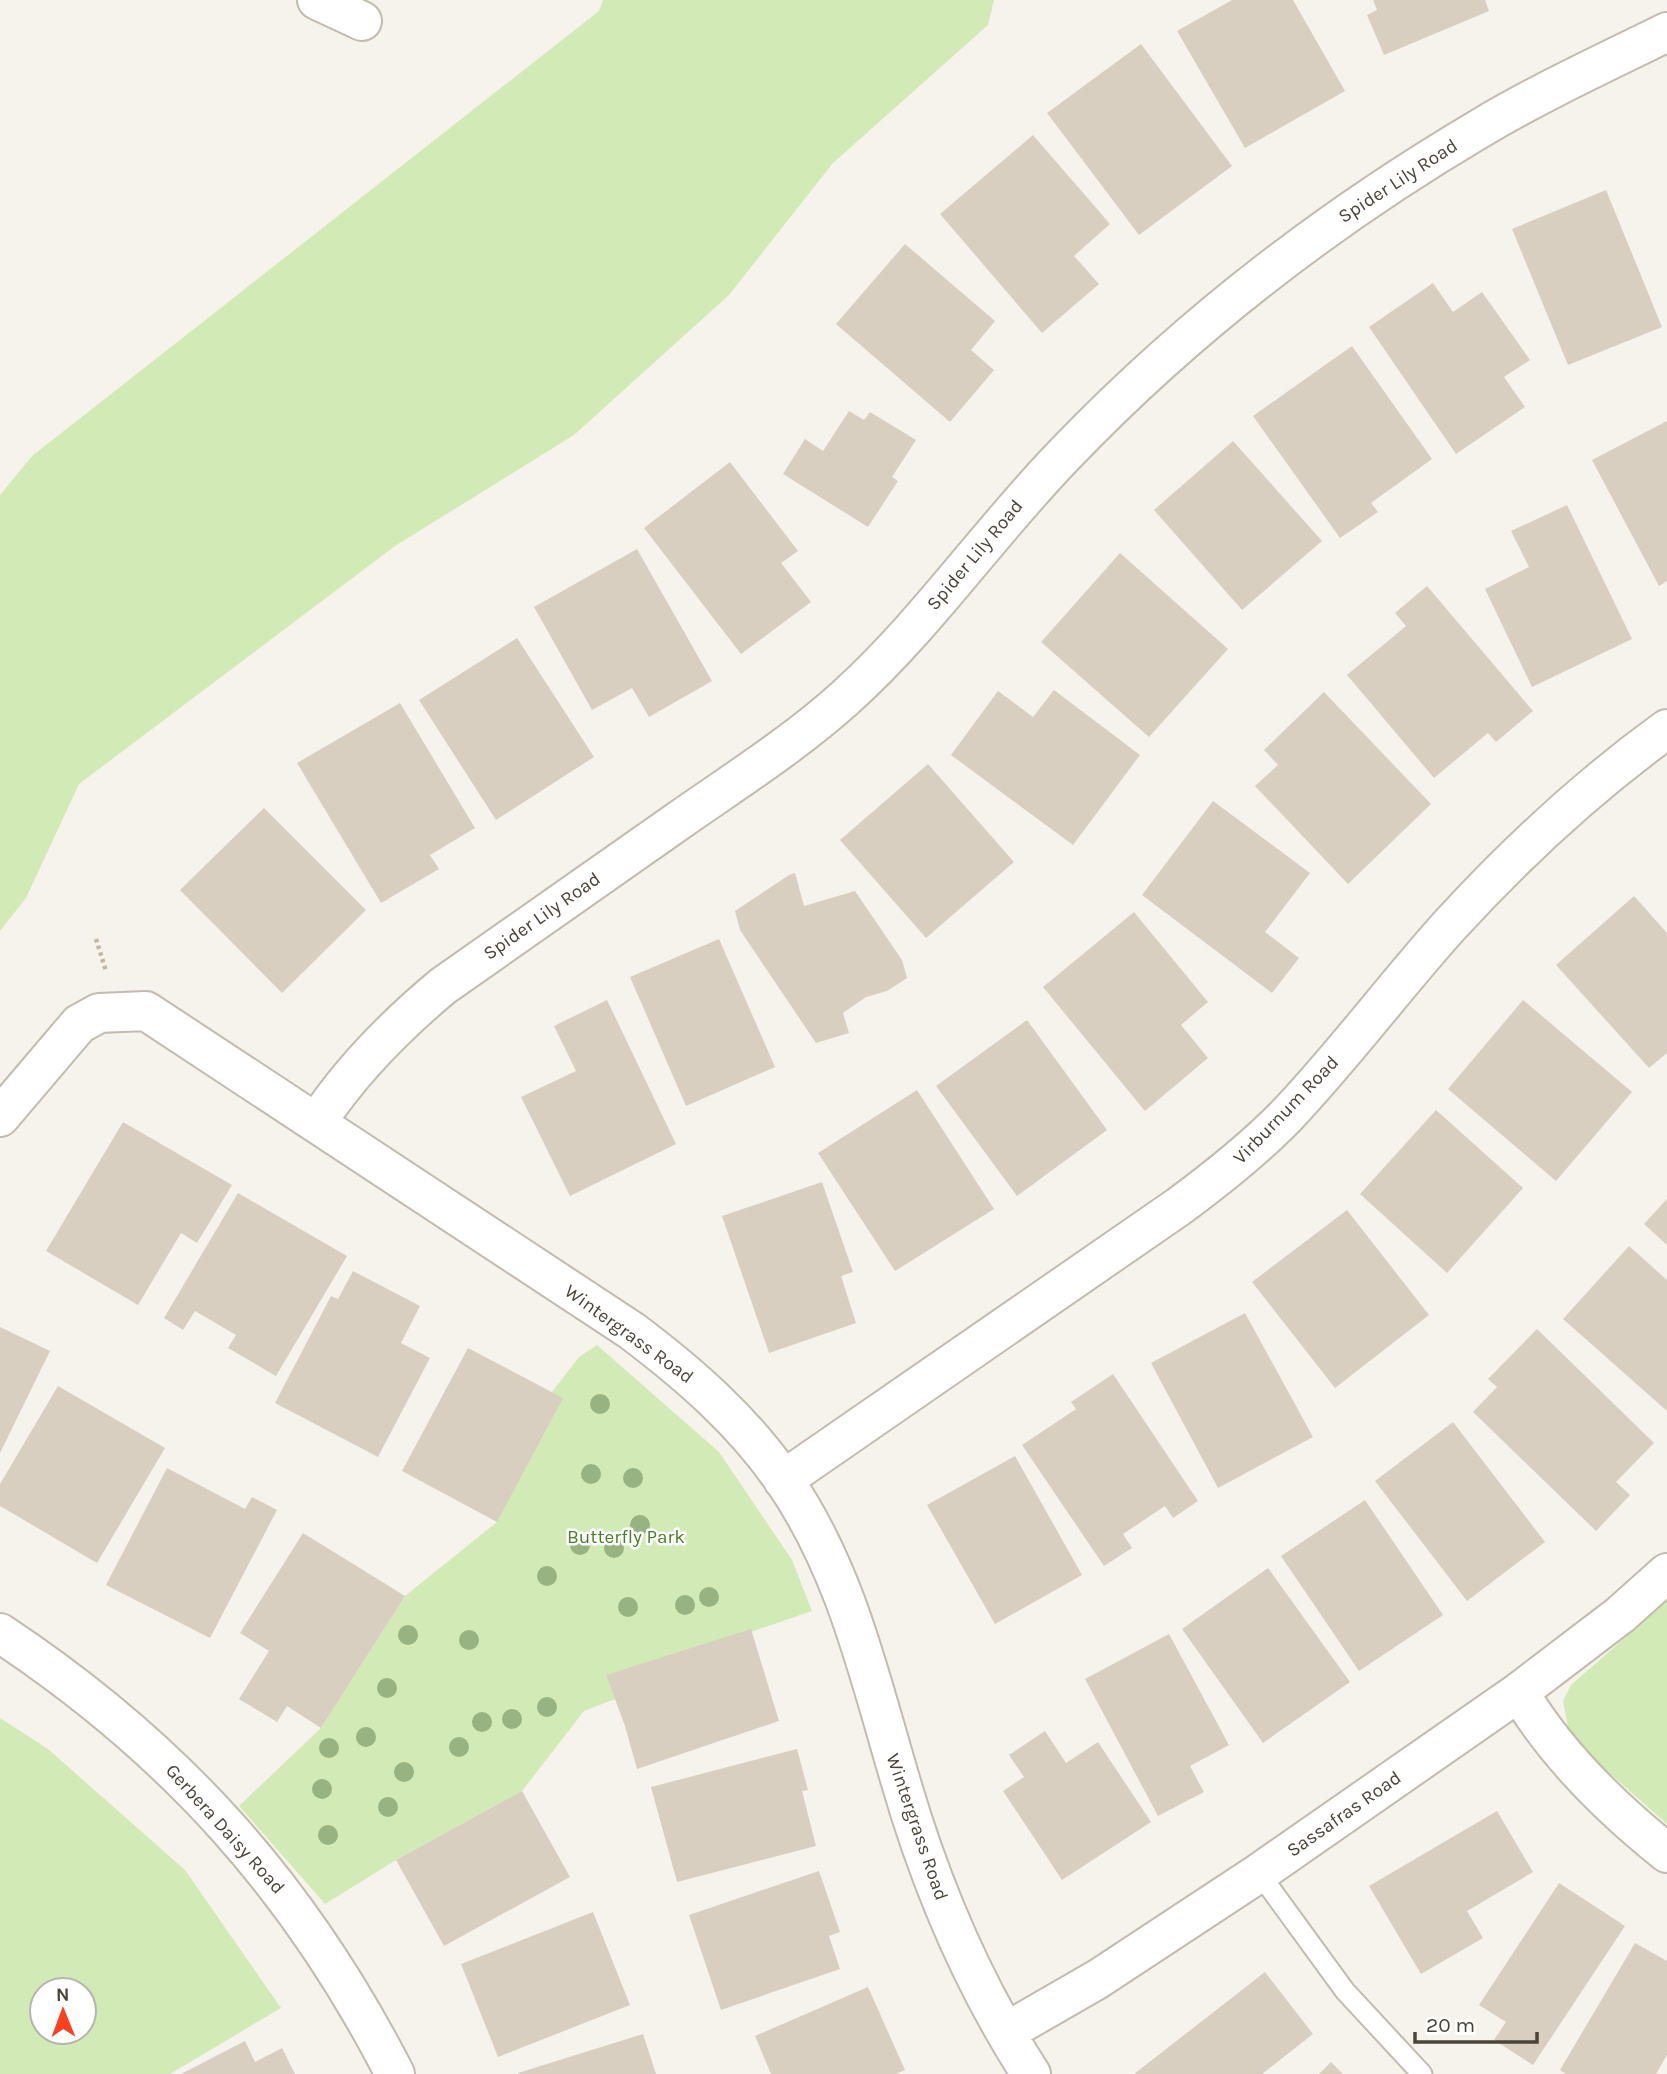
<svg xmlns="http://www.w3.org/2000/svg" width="1667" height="2074" font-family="Karla,sans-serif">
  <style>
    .green { fill: #d2eab5; fill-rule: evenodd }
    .building { fill: #d8cfc1 }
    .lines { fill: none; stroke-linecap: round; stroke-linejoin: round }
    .service-casing { stroke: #c2bbae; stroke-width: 23 }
    .minor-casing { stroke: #c2bbae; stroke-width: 42 }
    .path { stroke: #c4b79f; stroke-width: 4.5; stroke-dasharray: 3.5 3.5; stroke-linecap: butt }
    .service { stroke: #fff; stroke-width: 19 }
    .minor { stroke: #fff; stroke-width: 38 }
    .tree { fill: #97b381 }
    .labels { text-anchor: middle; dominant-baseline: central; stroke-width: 5; stroke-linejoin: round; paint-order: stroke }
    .street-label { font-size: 19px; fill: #4b4439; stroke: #fff }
    .park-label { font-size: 19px; fill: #4a7f2a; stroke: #fff }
  </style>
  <rect width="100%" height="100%" fill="#f6f3ec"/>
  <!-- green -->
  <path class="green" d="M603 0H994L988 25 833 163 729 295 574 435 395 546 79 784 26 898 0 931V495L32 456 599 11Z
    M597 1345 719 1452 792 1560 812 1611 751 1632 606 1675 615 1699 584 1711 522 1791 396 1860 325 1904 239 1806 321 1728 405 1596 497 1522 552 1392 579 1357Z
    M1667 1601V1824L1578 1745 1568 1727 1563 1701 1571 1685Z
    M0 1718 48 1749 185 1870 281 2008 170 2074H0ZM42 1990H84V2032H42Z"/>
  <!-- building -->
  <path class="building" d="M1232 0H1293L1345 91 1245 148 1177 31Z
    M1373 0H1485L1489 11 1384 55 1367 15 1377 10Z
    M1141 44 1232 166 1139 235 1047 113Z
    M1033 135 1110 224 1074 256 1099 284 1042 333 940 214Z
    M1606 190 1662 327 1568 365 1512 229Z
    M905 244 995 321 971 350 994 370 950 422 836 324Z
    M1433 283 1453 312 1482 292 1530 360 1504 377 1525 407 1456 454 1369 327Z
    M1352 346 1432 459 1371 503 1378 512 1340 538 1253 416Z
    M849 411 864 420 870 412 916 440 892 477 898 481 868 527 783 474 805 439 823 451Z
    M1667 421V581L1659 586 1592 460Z
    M1233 441 1322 541 1242 610 1154 510Z
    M730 462 798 551 781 563 811 602 741 654 644 528Z
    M1567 505 1632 639 1532 687 1485 589 1529 567 1511 531Z
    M637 549 712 681 649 717 632 688 592 710 534 607Z
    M1120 553 1228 649 1149 737 1041 642Z
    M1427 586 1533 711 1496 742 1488 733 1434 778 1347 675 1406 626 1395 613Z
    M517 638 594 757 496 820 419 700Z
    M1054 690 1140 755 1073 845 951 755 998 691 1033 717Z
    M1324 692 1431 804 1348 884 1255 786 1278 765 1264 750Z
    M400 703 475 828 430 855 439 869 381 903 297 763Z
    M928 764 1014 862 926 938 840 840Z
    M1213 801 1310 873 1265 932 1299 958 1272 993 1142 895Z
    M264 808 366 910 282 993 180 890Z
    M795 873 804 906 855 891 902 960 907 978 887 991 866 997 843 1013 849 1033 816 1043 740 930 735 911 789 875Z
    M1634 896 1667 933V1053L1649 1068 1556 965Z
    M1134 912 1208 1002 1181 1025 1208 1058 1145 1111 1043 987Z
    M719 939 775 1067 686 1106 630 977Z
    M607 1000 676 1144 570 1196 521 1097 576 1071 554 1026Z
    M1523 1000 1632 1092 1556 1181 1448 1089Z
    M1027 1020 1107 1130 1017 1196 936 1086Z
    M917 1090 994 1209 895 1271 818 1153Z
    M1436 1110 1523 1188 1447 1273 1360 1194Z
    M123 1122 232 1185 197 1243 181 1233 138 1305 46 1251Z
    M822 1182 853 1272 841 1276 856 1323 769 1353 722 1216Z
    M238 1193 347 1256 276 1376 228 1348 236 1335 195 1311 183 1330 164 1318Z
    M1667 1199V1245L1644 1224Z
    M1347 1210 1429 1315 1335 1388 1252 1282Z
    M1629 1246 1667 1280V1411L1563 1319Z
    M353 1271 420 1306 401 1343 430 1358 378 1457 275 1403 331 1296 338 1299Z
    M1245 1313 1313 1437 1218 1488 1151 1363Z
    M0 1327 50 1351 0 1453Z
    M1537 1329 1654 1443 1616 1482 1630 1495 1596 1531 1473 1412 1497 1387 1488 1379Z
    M468 1348 563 1398 497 1522 402 1471Z
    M1113 1374 1198 1501 1173 1518 1165 1506 1123 1534 1132 1548 1104 1566 1022 1445 1076 1409 1071 1402Z
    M58 1386 165 1448 97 1563 0 1506V1484Z
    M1453 1422 1545 1542 1467 1601 1375 1481Z
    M1015 1456 1082 1575 995 1624 927 1505Z
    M167 1468 245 1509 252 1497 277 1510 210 1638 106 1585Z
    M1365 1500 1443 1615 1359 1671 1281 1556Z
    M303 1533 405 1596 321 1728 287 1706 277 1722 239 1699 269 1651 240 1633Z
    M1268 1568 1350 1682 1263 1743 1182 1629Z
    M751 1629 779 1721 637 1769 625 1726 606 1675Z
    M1169 1634 1229 1745 1190 1766 1204 1792 1158 1816 1085 1679Z
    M1045 1731 1066 1763 1098 1742 1151 1822 1062 1880 1003 1791 1024 1777 1009 1755Z
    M797 1749 808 1790 802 1791 816 1846 677 1882 651 1787Z
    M522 1791 570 1877 444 1946 396 1860Z
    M1497 1811 1533 1872 1467 1911 1483 1938 1421 1974 1369 1886Z
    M819 1871 840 1932 829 1936 840 1969 721 2010 689 1915Z
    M1559 1883 1625 1926 1533 2065 1494 2040 1506 2022 1479 2005Z
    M593 1912 630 2005 498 2057 461 1964Z
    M1635 1943 1667 1961V2055L1656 2074H1566L1560 2070Z
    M1265 1972 1313 2034 1262 2074H1134Z
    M868 1987 905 2070 896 2074H771L755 2036Z
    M643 2034 656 2074H518V2073Z
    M245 2041 255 2062 282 2048 295 2074H181Z
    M1331 2062 1343 2074H1319Z"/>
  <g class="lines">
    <defs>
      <path id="service" d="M1259 1873 1345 1991 1422 2074"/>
      <path id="minor" d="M317 0 362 21
        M0 1117 79 1024 99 1013 146 1011 632 1331C689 1374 742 1420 783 1479 846 1570 869 1675 900 1779 930 1883 972 1983 1031 2074
        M317 1122C352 1069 395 1026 443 986 522 930 602 875 681 819 737 780 795 743 845 698 927 624 989 532 1066 453 1188 326 1327 219 1479 129 1539 93 1604 63 1667 32
        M783 1480 1178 1207C1216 1179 1254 1149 1287 1115 1345 1054 1394 987 1450 925 1516 853 1588 786 1667 729
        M0 1633C175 1749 299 1887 395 2074
        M1519 1692C1556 1755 1611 1808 1667 1853
        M1006 2032 1098 1979 1259 1873 1519 1692 1620 1615 1667 1573"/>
    </defs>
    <!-- service casing -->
    <use href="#service" class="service-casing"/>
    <!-- minor casing -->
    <use href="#minor" class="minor-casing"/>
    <!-- path -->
    <path class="path" d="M96 939 106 971"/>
    <!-- service -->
    <use href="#service" class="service"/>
    <!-- minor -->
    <use href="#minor" class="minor"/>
  </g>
  <!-- trees -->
  <g class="tree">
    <circle cx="600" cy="1404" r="10"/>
    <circle cx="591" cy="1474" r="10"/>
    <circle cx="633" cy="1478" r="10"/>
    <circle cx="640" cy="1525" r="10"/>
    <circle cx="580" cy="1545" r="10"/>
    <circle cx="614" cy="1548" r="10"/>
    <circle cx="547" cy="1576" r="10"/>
    <circle cx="709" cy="1597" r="10"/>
    <circle cx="685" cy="1605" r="10"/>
    <circle cx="628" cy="1607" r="10"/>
    <circle cx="408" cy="1635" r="10"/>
    <circle cx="469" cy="1640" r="10"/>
    <circle cx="387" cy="1688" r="10"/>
    <circle cx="547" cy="1707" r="10"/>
    <circle cx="512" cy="1719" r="10"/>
    <circle cx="482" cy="1722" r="10"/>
    <circle cx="366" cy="1737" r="10"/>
    <circle cx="459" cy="1747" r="10"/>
    <circle cx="329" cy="1748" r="10"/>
    <circle cx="404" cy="1772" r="10"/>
    <circle cx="322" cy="1789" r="10"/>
    <circle cx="388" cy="1807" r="10"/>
    <circle cx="328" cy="1835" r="10"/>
  </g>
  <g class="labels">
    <!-- street labels -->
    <g class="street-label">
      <text transform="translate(1398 181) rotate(-33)">Spider Lily Road</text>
      <text transform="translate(975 555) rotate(-50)">Spider Lily Road</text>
      <text transform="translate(542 916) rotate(-35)">Spider Lily Road</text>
      <text transform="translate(1286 1110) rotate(-46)">Virburnum Road</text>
      <text transform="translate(629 1334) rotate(36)">Wintergrass Road</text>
      <text transform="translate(1344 1814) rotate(-35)">Sassafras Road</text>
      <text transform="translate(917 1827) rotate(71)">Wintergrass Road</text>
      <text transform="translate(225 1829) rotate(48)">Gerbera Daisy Road</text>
    </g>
    <!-- park labels -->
    <g class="park-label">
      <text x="626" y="1537">Butterfly Park</text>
    </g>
  </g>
  <!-- north arrow -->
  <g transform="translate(63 2011) rotate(359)"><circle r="33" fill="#ffffff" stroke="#b7b4b0" stroke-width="2"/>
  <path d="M0-5L12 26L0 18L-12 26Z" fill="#fc3f1d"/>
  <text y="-10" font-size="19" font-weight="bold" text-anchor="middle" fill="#4b4439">N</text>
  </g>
  <!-- scale -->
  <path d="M1415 2032v10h122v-10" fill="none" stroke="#4b4439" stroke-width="3.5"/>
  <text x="1426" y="2032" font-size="21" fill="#4b4439" stroke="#ffffff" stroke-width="5" paint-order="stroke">20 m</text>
</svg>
